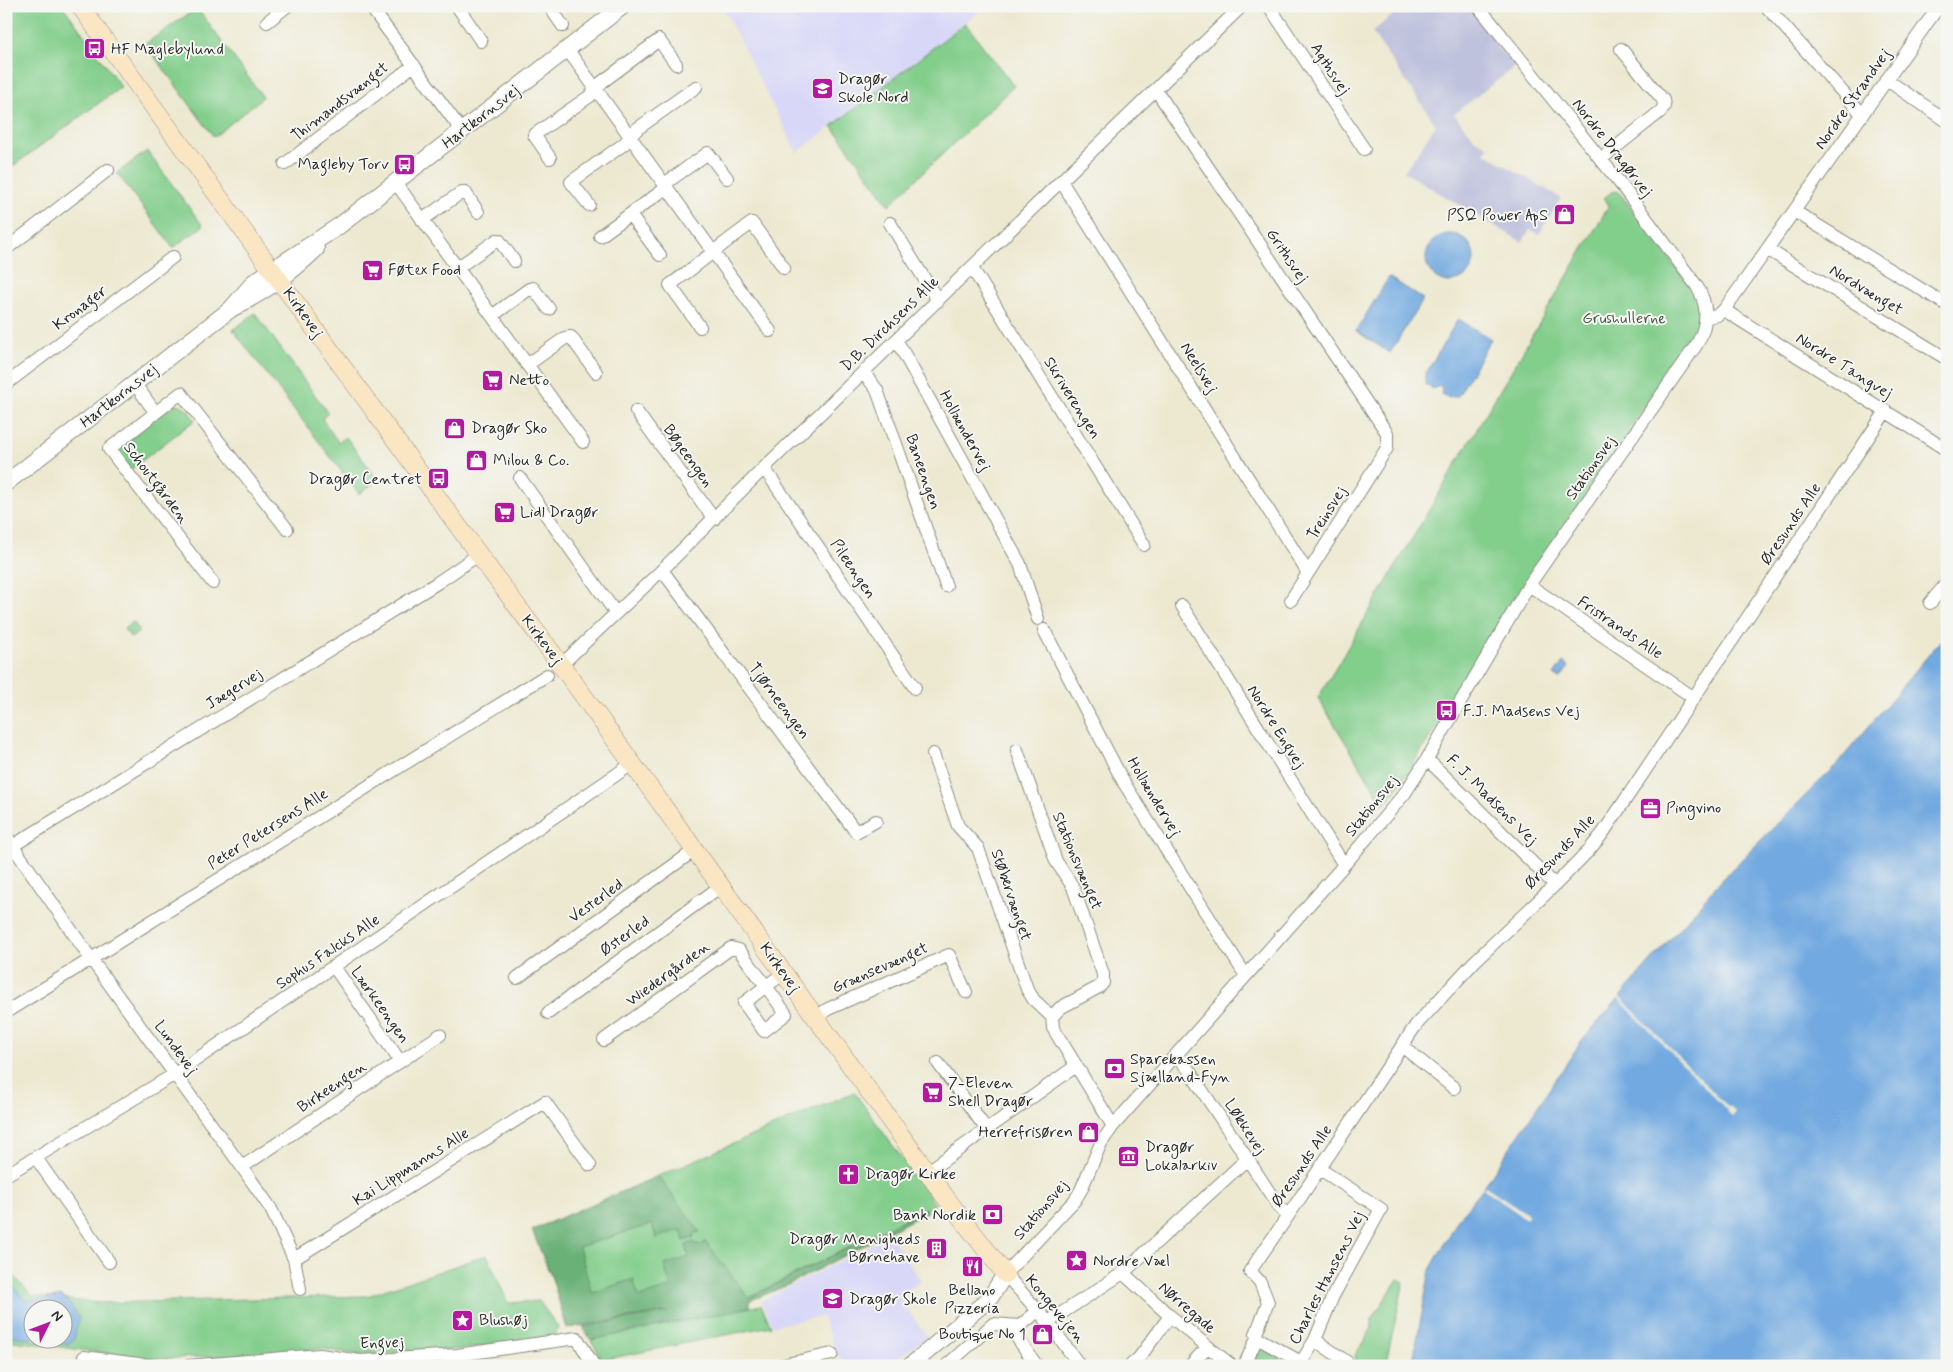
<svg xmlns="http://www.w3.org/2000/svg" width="1953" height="1372" font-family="Mynerve,sans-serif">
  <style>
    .built { fill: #d8d7f8 }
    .industrial { fill: #bfc2dd }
    .green { fill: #82ce8b; stroke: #567c5b; fill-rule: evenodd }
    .forest { fill: #69b177; stroke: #4a6e51 }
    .water { fill: #71a9e0; stroke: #4e6a86 }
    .pier { fill: #ede9d1 }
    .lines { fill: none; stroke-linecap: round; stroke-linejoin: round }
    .minor-casing { stroke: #8c8a7e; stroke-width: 14 }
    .tertiary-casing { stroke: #8c8a7e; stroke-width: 18 }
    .secondary-casing { stroke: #8c8a7e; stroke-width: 19 }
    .minor { stroke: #fff; stroke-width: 12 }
    .tertiary { stroke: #fff; stroke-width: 16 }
    .secondary { stroke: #fbe6c4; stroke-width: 18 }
    .labels { text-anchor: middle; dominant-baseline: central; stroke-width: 4; stroke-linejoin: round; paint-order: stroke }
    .poi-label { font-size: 16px; fill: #2b2b2b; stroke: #f6f6f2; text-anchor: start }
    .street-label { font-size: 16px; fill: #2b2b2b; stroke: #f6f6f2 }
    .park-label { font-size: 16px; fill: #455c48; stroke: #f6f6f2 }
  </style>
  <rect width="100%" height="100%" fill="#f6f6f2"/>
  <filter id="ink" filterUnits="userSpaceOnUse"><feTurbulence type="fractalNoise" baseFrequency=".02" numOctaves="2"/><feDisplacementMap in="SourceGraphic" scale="10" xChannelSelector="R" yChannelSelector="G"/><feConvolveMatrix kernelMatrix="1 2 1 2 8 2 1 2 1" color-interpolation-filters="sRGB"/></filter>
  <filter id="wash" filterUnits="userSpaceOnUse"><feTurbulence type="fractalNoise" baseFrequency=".0096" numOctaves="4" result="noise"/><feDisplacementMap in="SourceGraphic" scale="20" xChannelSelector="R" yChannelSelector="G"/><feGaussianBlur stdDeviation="1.12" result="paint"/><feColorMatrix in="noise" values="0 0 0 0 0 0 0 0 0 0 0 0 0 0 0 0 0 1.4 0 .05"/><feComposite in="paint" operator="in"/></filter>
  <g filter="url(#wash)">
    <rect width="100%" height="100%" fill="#ede9d1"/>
    <!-- built -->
    <path class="built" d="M722 6H986L797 153Z
      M890 1235 921 1281 898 1296 927 1337 886 1366H845L835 1350 822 1316 773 1326 761 1301Z"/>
    <!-- industrial -->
    <path class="industrial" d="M1404 6H1468L1494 38 1495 44 1502 53 1508 55 1517 65 1454 114 1474 138 1488 147 1484 153 1561 198 1539 234 1530 230 1522 242 1404 172 1436 125 1372 32Z"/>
    <!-- green -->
    <path class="green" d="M6 6H63L121 87 6 171Z
      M197 8 263 97 214 137 145 44Z
      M965 23 1014 86 889 205 832 126Z
      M147 151 203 226 173 248 117 173Z
      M1613 191 1619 192 1696 294 1701 311 1696 334 1628 431 1629 432 1478 660 1401 783 1384 805 1318 698 1591 236 1609 205 1604 198Z
      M255 313 328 413 322 419 338 442 346 437 378 480 359 494 233 330Z
      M173 404C185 403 189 412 195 420L130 470 119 454 118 449Z
      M133 622 140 631 131 638 124 629Z
      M854 1092 935 1204 746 1299 567 1328 553 1281 532 1230Z
      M487 1255 508 1303 539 1301 558 1327 555 1337 464 1349 360 1355 323 1349 226 1356 150 1359 6 1340V1267L32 1296 99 1303 367 1296ZM32 1310H62V1340H32Z
      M1398 1279 1404 1282 1385 1366H1363L1356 1362 1355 1355 1372 1328V1319Z
      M761 1305 771 1326 602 1360 591 1340Z
      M1259 1346 1292 1366H1250Z"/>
    <!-- forest -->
    <path class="forest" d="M658 1176 700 1232 695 1233 693 1238 684 1241 681 1230 656 1238 652 1224 579 1247 592 1293 633 1279 639 1297 671 1287 664 1265 689 1257 686 1245 693 1242 698 1245H702L705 1241 749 1298 926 1209 927 1212 788 1285 749 1301 750 1307 591 1340 583 1327 668 1312 567 1328 553 1281 532 1230Z"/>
    <!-- water -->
    <path class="water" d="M1426 258a24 24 0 1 1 48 0a24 24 0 1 1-48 0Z
      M1389 277 1423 299 1390 353 1356 331Z
      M1458 319 1491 339 1458 396 1449 398 1442 394 1441 385 1433 389 1425 384V375Z
      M1947 633V1366H1412L1430 1270 1459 1218 1483 1188 1581 1042 1723 878 1839 762Z
      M1563 662 1569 667 1560 679 1554 675Z
      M6 1278 25 1300 46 1299 61 1296 70 1304 79 1318 74 1340 67 1344 36 1340H62V1310H32V1339L6 1335Z"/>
    <!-- pier -->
    <path class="pier" d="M1618 995 1729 1108 1730 1107 1736 1113 1732 1117 1726 1111 1727 1110 1616 996Z
      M1485 1186 1529 1215 1526 1219 1483 1188Z"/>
  </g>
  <g filter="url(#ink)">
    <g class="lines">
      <defs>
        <path id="minor" d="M370 6 462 131
          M457 6 481 41
          M549 6 563 26
          M1269 6 1364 149
          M1766 6 1862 114
          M267 22 287 6
          M567 49 770 331
          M1887 80 1947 121
          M1156 90 1387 433V448L1291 600
          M550 158 534 135 590 96 602 82 659 40 676 64
          M1601 159 1661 111 1664 106 1663 100 1621 49
          M285 164 414 65
          M1061 181 1308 573
          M396 183 583 442
          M589 205 571 182 624 144 637 129 696 87
          M1794 211 1947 305
          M630 215 660 255
          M422 220 462 192H465L478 212
          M890 223 938 301
          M600 236 662 191 670 180 708 153 727 178
          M6 249 108 170
          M1767 249 1947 359
          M457 268 497 240H499L514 261
          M972 268 1144 545
          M1724 310 1947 450
          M492 316 529 289 533 288 549 309
          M1707 317 1717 315 1724 310 1939 6
          M700 327 670 285C698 265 723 243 752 223L784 268
          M897 341 1020 564 1038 619
          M527 365 565 338 571 337 596 372
          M864 373 877 390 946 586
          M6 384 173 257
          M135 384 155 412
          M636 411 714 519
          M764 468 915 688
          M520 478 615 612
          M662 570 856 832 876 821
          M213 583 109 449 181 393 287 529
          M1529 585 1694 698
          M1930 603 1947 583
          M1182 606 1344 865
          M1044 630 1124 783 1246 976
          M561 665 662 570 764 468 1242 6
          M1017 750 1056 861 1073 887 1103 974V983L1099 987 1060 1008 1052 1017
          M933 754 958 826 978 848 1027 989 1034 1000 1052 1017
          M1427 759 1555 885
          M6 836 91 959 242 1167 271 1209 294 1259 300 1289
          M6 850 437 583 478 555
          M334 967 400 1061
          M517 978 695 850
          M766 986 786 1014 764 1031 744 1003Z
          M6 1012 547 675
          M548 1013 721 886
          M816 1017 828 1009 949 955 966 992
          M1052 1017 1053 1028 1113 1126
          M604 1040 731 948 739 950 766 986 783 974
          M1402 1046 1454 1088
          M1176 1055 1188 1069 1279 1207 1288 1216
          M938 1063 987 1130
          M36 1158 109 1262
          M242 1167 440 1035
          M927 1172 1076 1066
          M6 1175 175 1074 632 764
          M294 1259 545 1102 590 1165
          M1123 1273 1170 1316 1232 1366
          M1048 1322 1123 1273 1246 1160
          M1009 1326 1037 1366
          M1257 1338 1301 1362
          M1315 1340 1347 1362
          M84 1357 154 1366
          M188 1366 320 1355 360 1361 457 1355 577 1338 594 1366
          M778 1366 832 1354
          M946 1366 993 1324 1020 1326 1038 1311
          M1080 1366 1048 1322 1005 1274 1075 1200 1081 1190 1101 1143 1113 1126 1344 865 1405 793 1427 759 1529 585 1697 344C1708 324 1709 305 1696 285L1619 182 1478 6
          M1130 1366 1139 1358 1170 1316
          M1190 1366 1207 1347
          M1244 1366 1257 1338 1256 1334 1268 1302 1260 1282 1250 1271 1288 1216 1416 1025 1474 962 1555 885 1590 849 1603 833 1886 411
          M1299 1366 1315 1340 1333 1296 1381 1209 1320 1169"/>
        <path id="tertiary" d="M231 309 254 282 339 226 623 6
          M6 483 231 309C265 291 288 276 316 249
          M910 1366 990 1298 1005 1274"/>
        <path id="secondary" d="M80 6 490 570 561 665 949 1202 1005 1274"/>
      </defs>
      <!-- minor casing -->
      <use href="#minor" class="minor-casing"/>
      <!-- tertiary casing -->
      <use href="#tertiary" class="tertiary-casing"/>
      <!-- secondary casing -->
      <use href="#secondary" class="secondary-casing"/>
      <!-- minor -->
      <use href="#minor" class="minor"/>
      <!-- tertiary -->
      <use href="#tertiary" class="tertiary"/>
      <!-- secondary -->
      <use href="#secondary" class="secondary"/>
    </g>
  </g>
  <!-- icons -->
  <defs>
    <symbol id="bus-square" viewBox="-11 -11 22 22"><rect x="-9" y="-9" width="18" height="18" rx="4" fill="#b5179e" stroke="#f6f6f2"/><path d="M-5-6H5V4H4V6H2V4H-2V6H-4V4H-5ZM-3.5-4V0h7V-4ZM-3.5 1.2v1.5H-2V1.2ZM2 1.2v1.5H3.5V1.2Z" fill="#fff"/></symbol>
    <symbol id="school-square" viewBox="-11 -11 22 22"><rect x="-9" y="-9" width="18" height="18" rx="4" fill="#b5179e" stroke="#f6f6f2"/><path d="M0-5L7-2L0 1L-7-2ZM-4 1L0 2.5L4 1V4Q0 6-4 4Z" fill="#fff"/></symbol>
    <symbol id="shop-square" viewBox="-11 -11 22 22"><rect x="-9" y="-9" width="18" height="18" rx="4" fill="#b5179e" stroke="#f6f6f2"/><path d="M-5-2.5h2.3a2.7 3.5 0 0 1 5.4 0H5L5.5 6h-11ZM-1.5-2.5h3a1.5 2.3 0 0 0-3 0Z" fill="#fff"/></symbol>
    <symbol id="supermarket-square" viewBox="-11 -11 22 22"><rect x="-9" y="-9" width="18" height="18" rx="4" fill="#b5179e" stroke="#f6f6f2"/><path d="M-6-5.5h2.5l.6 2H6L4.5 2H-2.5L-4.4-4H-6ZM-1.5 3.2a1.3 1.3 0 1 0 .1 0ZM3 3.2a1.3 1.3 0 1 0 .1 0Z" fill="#fff"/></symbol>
    <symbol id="office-square" viewBox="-11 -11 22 22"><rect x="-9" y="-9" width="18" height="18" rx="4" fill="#b5179e" stroke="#f6f6f2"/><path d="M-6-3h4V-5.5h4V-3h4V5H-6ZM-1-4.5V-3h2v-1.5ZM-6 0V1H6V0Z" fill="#fff"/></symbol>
    <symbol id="bank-square" viewBox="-11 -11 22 22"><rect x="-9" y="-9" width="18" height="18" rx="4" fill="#b5179e" stroke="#f6f6f2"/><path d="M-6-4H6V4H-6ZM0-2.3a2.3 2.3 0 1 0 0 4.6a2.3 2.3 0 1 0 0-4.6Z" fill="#fff"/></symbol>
    <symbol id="museum-square" viewBox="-11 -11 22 22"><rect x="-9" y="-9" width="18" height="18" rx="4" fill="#b5179e" stroke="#f6f6f2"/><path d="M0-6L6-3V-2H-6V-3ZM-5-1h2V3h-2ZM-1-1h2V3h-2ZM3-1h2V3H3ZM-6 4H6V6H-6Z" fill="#fff"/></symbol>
    <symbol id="church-square" viewBox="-11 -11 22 22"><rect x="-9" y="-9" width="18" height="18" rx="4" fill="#b5179e" stroke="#f6f6f2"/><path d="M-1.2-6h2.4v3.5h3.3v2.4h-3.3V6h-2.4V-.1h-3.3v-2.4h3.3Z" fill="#fff"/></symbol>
    <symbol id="building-square" viewBox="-11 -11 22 22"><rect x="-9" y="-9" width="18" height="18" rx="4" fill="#b5179e" stroke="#f6f6f2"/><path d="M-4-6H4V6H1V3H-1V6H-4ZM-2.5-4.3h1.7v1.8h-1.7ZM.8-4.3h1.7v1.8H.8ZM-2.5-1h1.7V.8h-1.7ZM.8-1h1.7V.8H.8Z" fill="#fff"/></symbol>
    <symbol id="sight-square" viewBox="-11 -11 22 22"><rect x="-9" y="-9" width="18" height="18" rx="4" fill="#b5179e" stroke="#f6f6f2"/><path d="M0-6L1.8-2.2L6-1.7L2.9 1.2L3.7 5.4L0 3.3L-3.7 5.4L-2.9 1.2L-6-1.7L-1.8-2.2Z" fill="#fff"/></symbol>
    <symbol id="restaurant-square" viewBox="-11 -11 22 22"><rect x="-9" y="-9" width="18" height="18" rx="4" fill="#b5179e" stroke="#f6f6f2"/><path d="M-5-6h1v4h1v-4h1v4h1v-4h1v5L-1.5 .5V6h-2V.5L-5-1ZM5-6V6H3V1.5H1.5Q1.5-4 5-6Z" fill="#fff"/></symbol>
  </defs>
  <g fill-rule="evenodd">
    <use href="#bus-square" x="82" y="36" width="25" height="25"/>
    <use href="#school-square" x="810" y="76" width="25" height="25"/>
    <use href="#bus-square" x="392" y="152" width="25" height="25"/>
    <use href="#shop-square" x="1552" y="202" width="25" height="25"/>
    <use href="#supermarket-square" x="360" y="258" width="25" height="25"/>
    <use href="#supermarket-square" x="480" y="368" width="25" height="25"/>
    <use href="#shop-square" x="442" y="416" width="25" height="25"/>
    <use href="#shop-square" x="464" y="448" width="25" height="25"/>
    <use href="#bus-square" x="426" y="466" width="25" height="25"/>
    <use href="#supermarket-square" x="492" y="500" width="25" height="25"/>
    <use href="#bus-square" x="1434" y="698" width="25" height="25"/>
    <use href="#office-square" x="1638" y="796" width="25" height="25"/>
    <use href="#bank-square" x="1102" y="1056" width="25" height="25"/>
    <use href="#supermarket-square" x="920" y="1080" width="25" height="25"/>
    <use href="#shop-square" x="1076" y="1120" width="25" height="25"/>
    <use href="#museum-square" x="1116" y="1144" width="25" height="25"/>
    <use href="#church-square" x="836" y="1162" width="25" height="25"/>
    <use href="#bank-square" x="980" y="1202" width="25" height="25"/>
    <use href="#building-square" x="924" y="1236" width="25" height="25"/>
    <use href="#sight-square" x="1064" y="1248" width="25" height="25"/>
    <use href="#restaurant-square" x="960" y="1254" width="25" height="25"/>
    <use href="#school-square" x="820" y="1286" width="25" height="25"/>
    <use href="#sight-square" x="450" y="1308" width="25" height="25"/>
    <use href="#shop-square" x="1030" y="1322" width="25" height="25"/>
  </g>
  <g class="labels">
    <!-- poi labels -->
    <g class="poi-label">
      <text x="111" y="49">HF Maglebylund</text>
      <text x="838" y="79">Dragør<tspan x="838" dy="18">Skole Nord</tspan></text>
      <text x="389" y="164" text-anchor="end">Magleby Torv</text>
      <text x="1548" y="215" text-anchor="end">PSQ Power ApS</text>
      <text x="388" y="270">Føtex Food</text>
      <text x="509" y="380">Netto</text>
      <text x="471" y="428">Dragør Sko</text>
      <text x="493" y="460">Milou &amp; Co.</text>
      <text x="422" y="479" text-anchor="end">Dragør Centret</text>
      <text x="520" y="512">Lidl Dragør</text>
      <text x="1463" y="711">F.J. Madsens Vej</text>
      <text x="1666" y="808">Pingvino</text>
      <text x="1130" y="1059">Sparekassen<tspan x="1130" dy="18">Sjælland-Fyn</tspan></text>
      <text x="948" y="1083">7-Eleven<tspan x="948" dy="18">Shell Dragør</tspan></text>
      <text x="1073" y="1132" text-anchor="end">Herrefrisøren</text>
      <text x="1145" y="1147">Dragør<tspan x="1145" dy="18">Lokalarkiv</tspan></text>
      <text x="865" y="1174">Dragør Kirke</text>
      <text x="976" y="1215" text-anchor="end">Bank Nordik</text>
      <text x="920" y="1239" text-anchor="end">Dragør Menigheds<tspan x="920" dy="18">Børnehave</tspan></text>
      <text x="1093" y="1261">Nordre Væl</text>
      <text x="972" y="1290" text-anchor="middle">Bellano<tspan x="972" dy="18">Pizzeria</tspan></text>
      <text x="849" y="1299">Dragør Skole</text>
      <text x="479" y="1320">Blushøj</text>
      <text x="1026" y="1334" text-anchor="end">Boutique No 1</text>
    </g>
    <!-- street labels -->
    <g class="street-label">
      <text transform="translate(1330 69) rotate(57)">Agthsvej</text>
      <text transform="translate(1853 99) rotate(-55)">Nordre Strandvej</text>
      <text transform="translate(340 102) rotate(-38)">Thimandsvænget</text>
      <text transform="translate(481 117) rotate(-38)">Hartkornsvej</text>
      <text transform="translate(1612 148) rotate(52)">Nordre Dragørvej</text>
      <text transform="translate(1287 256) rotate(56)">Grithsvej</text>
      <text transform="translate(1866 290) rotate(31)">Nordvænget</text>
      <text transform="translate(80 308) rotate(-37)">Kronager</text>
      <text transform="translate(303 313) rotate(54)">Kirkevej</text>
      <text transform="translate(890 324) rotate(-44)">D.B. Dirchsens Alle</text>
      <text transform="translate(1844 366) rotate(32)">Nordre Tangvej</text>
      <text transform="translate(1199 368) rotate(58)">Neelsvej</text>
      <text transform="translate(119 396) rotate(-38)">Hartkornsvej</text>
      <text transform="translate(1072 398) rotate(58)">Skriverengen</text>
      <text transform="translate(965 431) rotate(61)">Hollændervej</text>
      <text transform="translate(688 456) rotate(54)">Bøgeengen</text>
      <text transform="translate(1591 468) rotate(-55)">Stationsvej</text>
      <text transform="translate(923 472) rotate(71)">Baneengen</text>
      <text transform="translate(156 483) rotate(53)">Schoutgården</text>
      <text transform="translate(1327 513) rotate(-58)">Treinsvej</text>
      <text transform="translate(1791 524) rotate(-56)">Øresunds Alle</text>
      <text transform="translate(853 569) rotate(56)">Pileengen</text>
      <text transform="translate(1620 628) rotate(34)">Fristrands Alle</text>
      <text transform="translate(542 640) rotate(53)">Kirkevej</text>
      <text transform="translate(234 689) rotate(-32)">Jægervej</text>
      <text transform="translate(779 701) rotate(53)">Tjørneengen</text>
      <text transform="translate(1276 727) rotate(58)">Nordre Engvej</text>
      <text transform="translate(1154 797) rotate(59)">Hollændervej</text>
      <text transform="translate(1492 800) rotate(45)">F. J. Madsens Vej</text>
      <text transform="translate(1372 806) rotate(-51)">Stationsvej</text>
      <text transform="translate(268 829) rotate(-32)">Peter Petersens Alle</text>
      <text transform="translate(1560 852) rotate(-47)">Øresunds Alle</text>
      <text transform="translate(1077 861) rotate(67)">Stationsvænget</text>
      <text transform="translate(1011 895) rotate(71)">Støbervænget</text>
      <text transform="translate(596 901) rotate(-36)">Vesterled</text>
      <text transform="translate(625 936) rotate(-36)">Østerled</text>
      <text transform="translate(328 952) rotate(-34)">Sophus Falcks Alle</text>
      <text transform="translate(780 968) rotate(54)">Kirkevej</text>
      <text transform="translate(880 968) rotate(-24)">Grænsevænget</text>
      <text transform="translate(668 974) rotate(-36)">Wiedergården</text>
      <text transform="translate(380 1005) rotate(55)">Lærkeengen</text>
      <text transform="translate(176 1048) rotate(54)">Lundevej</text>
      <text transform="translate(332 1087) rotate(-34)">Birkeengen</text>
      <text transform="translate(1245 1127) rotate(57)">Løkkevej</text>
      <text transform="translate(1302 1166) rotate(-56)">Øresunds Alle</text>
      <text transform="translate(411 1167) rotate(-32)">Kai Lippmanns Alle</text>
      <text transform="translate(1041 1210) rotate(-49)">Stationsvej</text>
      <text transform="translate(1327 1278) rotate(-63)">Charles Hansens Vej</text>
      <text transform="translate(1187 1308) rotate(41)">Nørregade</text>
      <text transform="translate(1055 1309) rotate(50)">Kongevejen</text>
      <text transform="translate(382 1343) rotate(-2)">Engvej</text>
    </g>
    <!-- park labels -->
    <g class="park-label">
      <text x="1624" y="318">Grushullerne</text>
    </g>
  </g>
  <!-- margin -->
  <rect width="1953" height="1372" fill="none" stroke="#f6f6f2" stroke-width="25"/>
  <!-- north arrow -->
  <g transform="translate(48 1324) rotate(48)"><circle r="24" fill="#f6f6f2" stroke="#a5a5a2"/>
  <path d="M0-4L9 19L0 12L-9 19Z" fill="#b5179e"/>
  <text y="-8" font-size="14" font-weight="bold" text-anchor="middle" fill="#2b2b2b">N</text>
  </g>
</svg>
